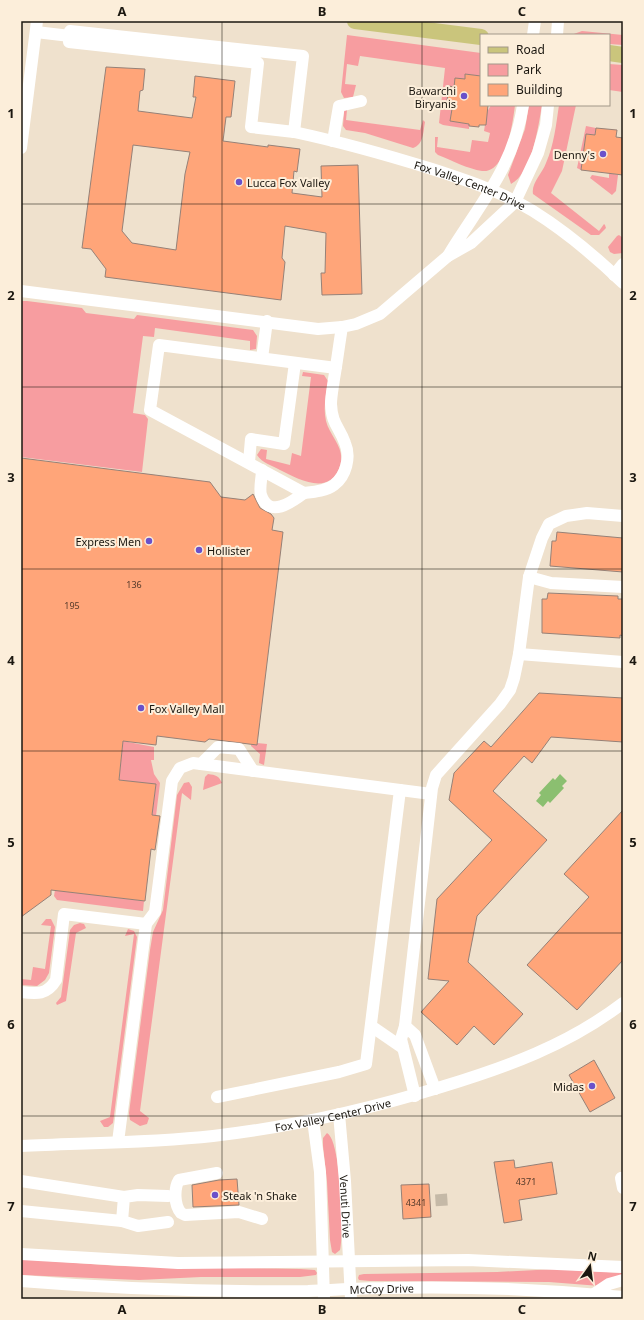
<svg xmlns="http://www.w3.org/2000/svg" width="644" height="1320" font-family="'Noto Sans',sans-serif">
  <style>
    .green { fill: #f79da0 }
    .water { fill: #8bbf70 }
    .building { fill: #ffa579; stroke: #968177; fill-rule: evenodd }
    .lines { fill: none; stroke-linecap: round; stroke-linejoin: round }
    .minor-tunnel { stroke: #c5b9a7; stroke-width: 12; stroke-dasharray: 12 6; stroke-linecap: butt }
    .minor { stroke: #fff; stroke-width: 12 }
    .major { stroke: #cac57c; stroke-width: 16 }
    .grid { fill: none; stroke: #1b1710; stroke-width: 1; stroke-opacity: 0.55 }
    .poi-dot { fill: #6a51ca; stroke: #fceeda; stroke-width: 1.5 }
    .labels { text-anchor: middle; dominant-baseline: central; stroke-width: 4; stroke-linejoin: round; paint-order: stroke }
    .number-label { font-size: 9px; fill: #543a2a }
    .poi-label { font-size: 11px; fill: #1b1710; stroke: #fceeda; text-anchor: end }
    .street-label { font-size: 11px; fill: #1b1710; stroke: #fceeda }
    .neatline { fill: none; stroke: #1b1710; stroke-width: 1.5 }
    .grid-label { font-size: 13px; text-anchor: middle; font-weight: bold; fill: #1b1710 }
  </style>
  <rect width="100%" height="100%" fill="#efe1cd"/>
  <!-- green -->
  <path class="green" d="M582 31 623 35V45L609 44V35H571Z
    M347 35 481 53V76L465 74V79L454 87 449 86 446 108 452 109 450 121 469 124V129L443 125 439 123 445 68 360 56 358 66 347 64 345 84 356 85 353 97 344 98 341 92Z
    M609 64 623 65V92L609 90Z
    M491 105H515C513 122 506 174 482 171 468 169 451 160 438 155L435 152V137H438L437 147 470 152 472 140 488 142 490 133 484 131 487 112Z
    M529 105H542C538 128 532 173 511 184L508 175 525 129Z
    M559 105H576L562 171 551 193 599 231 604 224 605 225 606 228 599 235H591L533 194C531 183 542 174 546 163 554 145 556 125 559 105Z
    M347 110 346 120 420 130 423 120 425 122C423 132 424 144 413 148L365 133 346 130 343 126 344 111Z
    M586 126 596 128 595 135 586 134 581 170 577 168Z
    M609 173 618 175 616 191 612 195 590 178 592 175 609 178Z
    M619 235 623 238V253L614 254 610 252 608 247 617 236Z
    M21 301H27L82 308 86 313 134 319 137 315 253 330 257 336 256 349 250 350V341L155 328 154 337 143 336 133 413 145 415 148 419 142 472 21 457Z
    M303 372 324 375 328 381C326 395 323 408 326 421 330 437 346 448 340 466 330 497 298 479 280 470 273 466 262 463 257 455L261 449 267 450 266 459 290 465 292 453 301 456 311 377 302 376Z
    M123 741 154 747V760H151L154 774 160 783 156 816 152 815 156 785 119 780Z
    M257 743 267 744 264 765 259 763 260 754 251 746V744Z
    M208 774C216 775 219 776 222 783L203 790 205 777Z
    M189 782 192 787 191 800 182 793 140 1111 149 1118 147 1124 140 1126 130 1120 129 1113 150 950 153 932 163 910 177 795 184 783Z
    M55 890 144 901 143 911 57 900 54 896Z
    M46 919H51L55 927 49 973 45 980 37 986 21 985V979L31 980 33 967 45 969 51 926 41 925Z
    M80 923 84 924 86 928 76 933 66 1001 57 1005 56 1003 61 997 70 930 74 925Z
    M128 929 134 931 137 937 113 1123 108 1127H104L100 1121 110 1117 134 934 125 936Z
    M327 1133C341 1140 344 1233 340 1250L335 1254 332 1252 330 1240 327 1182 323 1146V1138Z
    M21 1259 119 1266 300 1269 315 1270 317 1273 316 1275 300 1277H201L139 1280 21 1275Z
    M556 1269 623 1273V1277L600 1286 549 1282 370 1281 359 1280 358 1278 359 1275 364 1274 497 1272Z"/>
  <!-- water -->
  <path class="water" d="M560 774 567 781 562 786 564 788 550 803 548 801 543 807 536 801 541 795 539 793 553 778 555 780Z"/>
  <!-- building -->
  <path class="building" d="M106 67 145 69 143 90 140 91 138 111 192 118 196 97H193L195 76 235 81 231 117H226L223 141 268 147V145L300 149 297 172 294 171 292 193 322 197 321 166 358 165 362 294 322 295 321 273H325L326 233 285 226 282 258 285 262 281 300 105 277 106 269 91 249 82 248ZM133 145 190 152 185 174 176 250 132 243 122 231Z
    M465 74 481 76V105H488L486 125H479V127L469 126V124L450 121 452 109 446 108 449 86 454 87 455 78 465 79Z
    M596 128 617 130 616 137 623 138V175L581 170 586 134 595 135Z
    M21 458 210 482 221 497 245 500 253 494 260 508 271 514 274 518 272 530 283 532 257 745 209 739 205 742 157 736 156 745 123 741 119 780 156 784 152 815 160 816 155 850 151 849 145 901 51 890V895L21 917Z
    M557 532 623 538V572L550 566 552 541H556Z
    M548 593 618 596V599H623V636L620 635V638L542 633V599H547Z
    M539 693 623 698V742L551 737 532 763 524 756 493 791 547 840 477 916 468 962 523 1014 494 1045 474 1026 457 1045 421 1012 449 981 428 979 437 899 492 840 449 800 454 773 484 741 491 747Z
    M623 810V960L577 1010 527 965 589 897 564 874Z
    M594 1060 615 1098 590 1112 569 1075Z
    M514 1160 515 1168 552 1162 557 1194 519 1200 522 1220 504 1223 494 1162Z
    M237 1179 239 1205 193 1207 192 1185 219 1180Z
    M429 1184 431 1217 403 1219 401 1185Z"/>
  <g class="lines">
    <!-- minor-tunnel -->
    <path class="minor-tunnel" d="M441 1194 442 1209"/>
    <!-- minor -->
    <g class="minor">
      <path d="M70 31 303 56 294 132 251 127 258 63 69 42Z"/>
      <path d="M36 32 70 36"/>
      <path d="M533 35 535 21"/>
      <path d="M557 35 558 21"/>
      <path d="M523 105C514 167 479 205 448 256L471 243 515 202 538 153 546 125 548 105"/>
      <path id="s1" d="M294 132C341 142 387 155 432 169 466 180 502 192 533 211 565 231 596 257 623 283"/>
      <path d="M333 141 339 106 361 101"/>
      <path d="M21 148 37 21"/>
      <path d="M614 275 623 264"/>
      <path d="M21 291 318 329 342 327"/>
      <path d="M262 358 267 321"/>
      <path d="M336 368 159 345 150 410 304 493C313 492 326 491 334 485 346 476 351 457 345 443 339 426 332 425 331 404 331 396 333 387 334 379 337 362 339 345 342 327L356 324 380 314 448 256"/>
      <path d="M249 462 251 439 284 444 295 363"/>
      <path d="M262 470C262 477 259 488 261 495 269 519 292 502 304 493"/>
      <path d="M529 577 551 583 623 587"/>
      <path d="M519 654 623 662"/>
      <path d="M201 764 218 747 239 749 253 771"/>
      <path d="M21 992C37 994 47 995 56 980L64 914 146 924"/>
      <path d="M371 1026 403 1048"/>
      <path d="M405 1026 432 788 436 775 500 704 510 690 514 678 519 654 529 577 542 538 549 524 566 516 587 513 623 516"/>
      <path d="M415 1096 401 1039 405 1026 415 1035 435 1089"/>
      <path d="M217 1097 339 1072 366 1064 400 790"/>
      <path id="s2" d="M339 1114 345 1181 351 1299"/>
      <path d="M313 1120 320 1172 324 1299"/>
      <path d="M118 1142 146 924 155 912 172 781 180 768 193 763 431 794"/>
      <path id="s3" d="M21 1146C85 1143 149 1143 213 1136 291 1127 366 1110 441 1087 507 1067 568 1045 623 1003"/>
      <path d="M217 1173 179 1180C174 1188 174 1205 181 1213L185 1215 239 1212 262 1219"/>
      <path d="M621 1178 623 1188"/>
      <path d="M21 1181 124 1197"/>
      <path d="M21 1211 122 1221"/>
      <path d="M168 1222 138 1226 122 1221 124 1197 138 1195 168 1196"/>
      <path d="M21 1254 178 1263 468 1260 623 1267"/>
      <path id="s4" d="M21 1281C117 1289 212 1292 308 1291 334 1290 359 1288 384 1288 464 1286 543 1289 623 1297"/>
      <path d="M593 1296 594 1294 609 1284 623 1280"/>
    </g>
    <!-- major -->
    <path class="major" d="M355 21 481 37
      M609 53 623 55"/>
  </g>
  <!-- grid -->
  <path class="grid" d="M222 21V1299M422 21V1299M21 204H623M21 387H623M21 569H623M21 751H623M21 933H623M21 1116H623"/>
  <!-- markers -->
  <g class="poi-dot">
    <circle cx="464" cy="96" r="4"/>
    <circle cx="603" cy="154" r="4"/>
    <circle cx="239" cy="182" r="4"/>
    <circle cx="149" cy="541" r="4"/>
    <circle cx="199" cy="550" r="4"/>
    <circle cx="141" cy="708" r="4"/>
    <circle cx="592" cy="1086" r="4"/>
    <circle cx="215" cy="1195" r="4"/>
  </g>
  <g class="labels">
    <!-- number labels -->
    <g class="number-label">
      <text x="134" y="584">136</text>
      <text x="72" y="605">195</text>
      <text x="526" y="1181">4371</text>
      <text x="416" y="1202">4341</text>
    </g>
    <!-- poi labels -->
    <g class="poi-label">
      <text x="456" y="90">Bawarchi<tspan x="456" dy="13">Biryanis</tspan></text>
      <text x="595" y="154">Denny's</text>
      <text x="247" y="182" text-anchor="start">Lucca Fox Valley</text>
      <text x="141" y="541">Express Men</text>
      <text x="207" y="550" text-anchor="start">Hollister</text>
      <text x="149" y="708" text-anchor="start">Fox Valley Mall</text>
      <text x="584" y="1086">Midas</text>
      <text x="223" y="1195" text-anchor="start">Steak 'n Shake</text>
    </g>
    <!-- street labels -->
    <g class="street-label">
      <text stroke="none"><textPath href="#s1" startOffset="184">Fox Valley Center Drive</textPath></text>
      <text stroke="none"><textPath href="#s3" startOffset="314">Fox Valley Center Drive</textPath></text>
      <text stroke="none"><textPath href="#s2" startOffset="93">Venuti Drive</textPath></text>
      <text stroke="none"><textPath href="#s4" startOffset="361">McCoy Drive</textPath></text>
    </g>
  </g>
  <!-- border -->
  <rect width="644" height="1320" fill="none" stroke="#fceeda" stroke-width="44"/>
  <!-- legend -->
  <rect x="480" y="34" width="130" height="72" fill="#fceeda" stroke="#a29889"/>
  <rect x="488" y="47" width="20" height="6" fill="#cac57c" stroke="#a29889"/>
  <text x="516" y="54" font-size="12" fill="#1b1710">Road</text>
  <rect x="488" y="64" width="20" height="12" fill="#f79da0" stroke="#a29889"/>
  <text x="516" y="74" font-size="12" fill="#1b1710">Park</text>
  <rect x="488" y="84" width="20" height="12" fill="#ffa579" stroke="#a29889"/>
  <text x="516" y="94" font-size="12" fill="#1b1710">Building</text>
  <!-- north arrow -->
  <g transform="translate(590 1266) rotate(14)" stroke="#fceeda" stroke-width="3" paint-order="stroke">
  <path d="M0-3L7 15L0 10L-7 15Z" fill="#1b1710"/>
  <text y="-6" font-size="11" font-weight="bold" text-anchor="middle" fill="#1b1710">N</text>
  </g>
  <rect x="22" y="22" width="600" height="1276" class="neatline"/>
  <g class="grid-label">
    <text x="122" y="16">A</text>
    <text x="322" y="16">B</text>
    <text x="522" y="16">C</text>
    <text x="11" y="118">1</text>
    <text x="633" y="118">1</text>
    <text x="11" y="300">2</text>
    <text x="633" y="300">2</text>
    <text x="11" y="482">3</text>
    <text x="633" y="482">3</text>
    <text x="11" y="665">4</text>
    <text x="633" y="665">4</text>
    <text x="11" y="847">5</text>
    <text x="633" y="847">5</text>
    <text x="11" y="1029">6</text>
    <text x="633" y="1029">6</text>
    <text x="11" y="1211">7</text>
    <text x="633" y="1211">7</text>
    <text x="122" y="1314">A</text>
    <text x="322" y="1314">B</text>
    <text x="522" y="1314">C</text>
  </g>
</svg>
